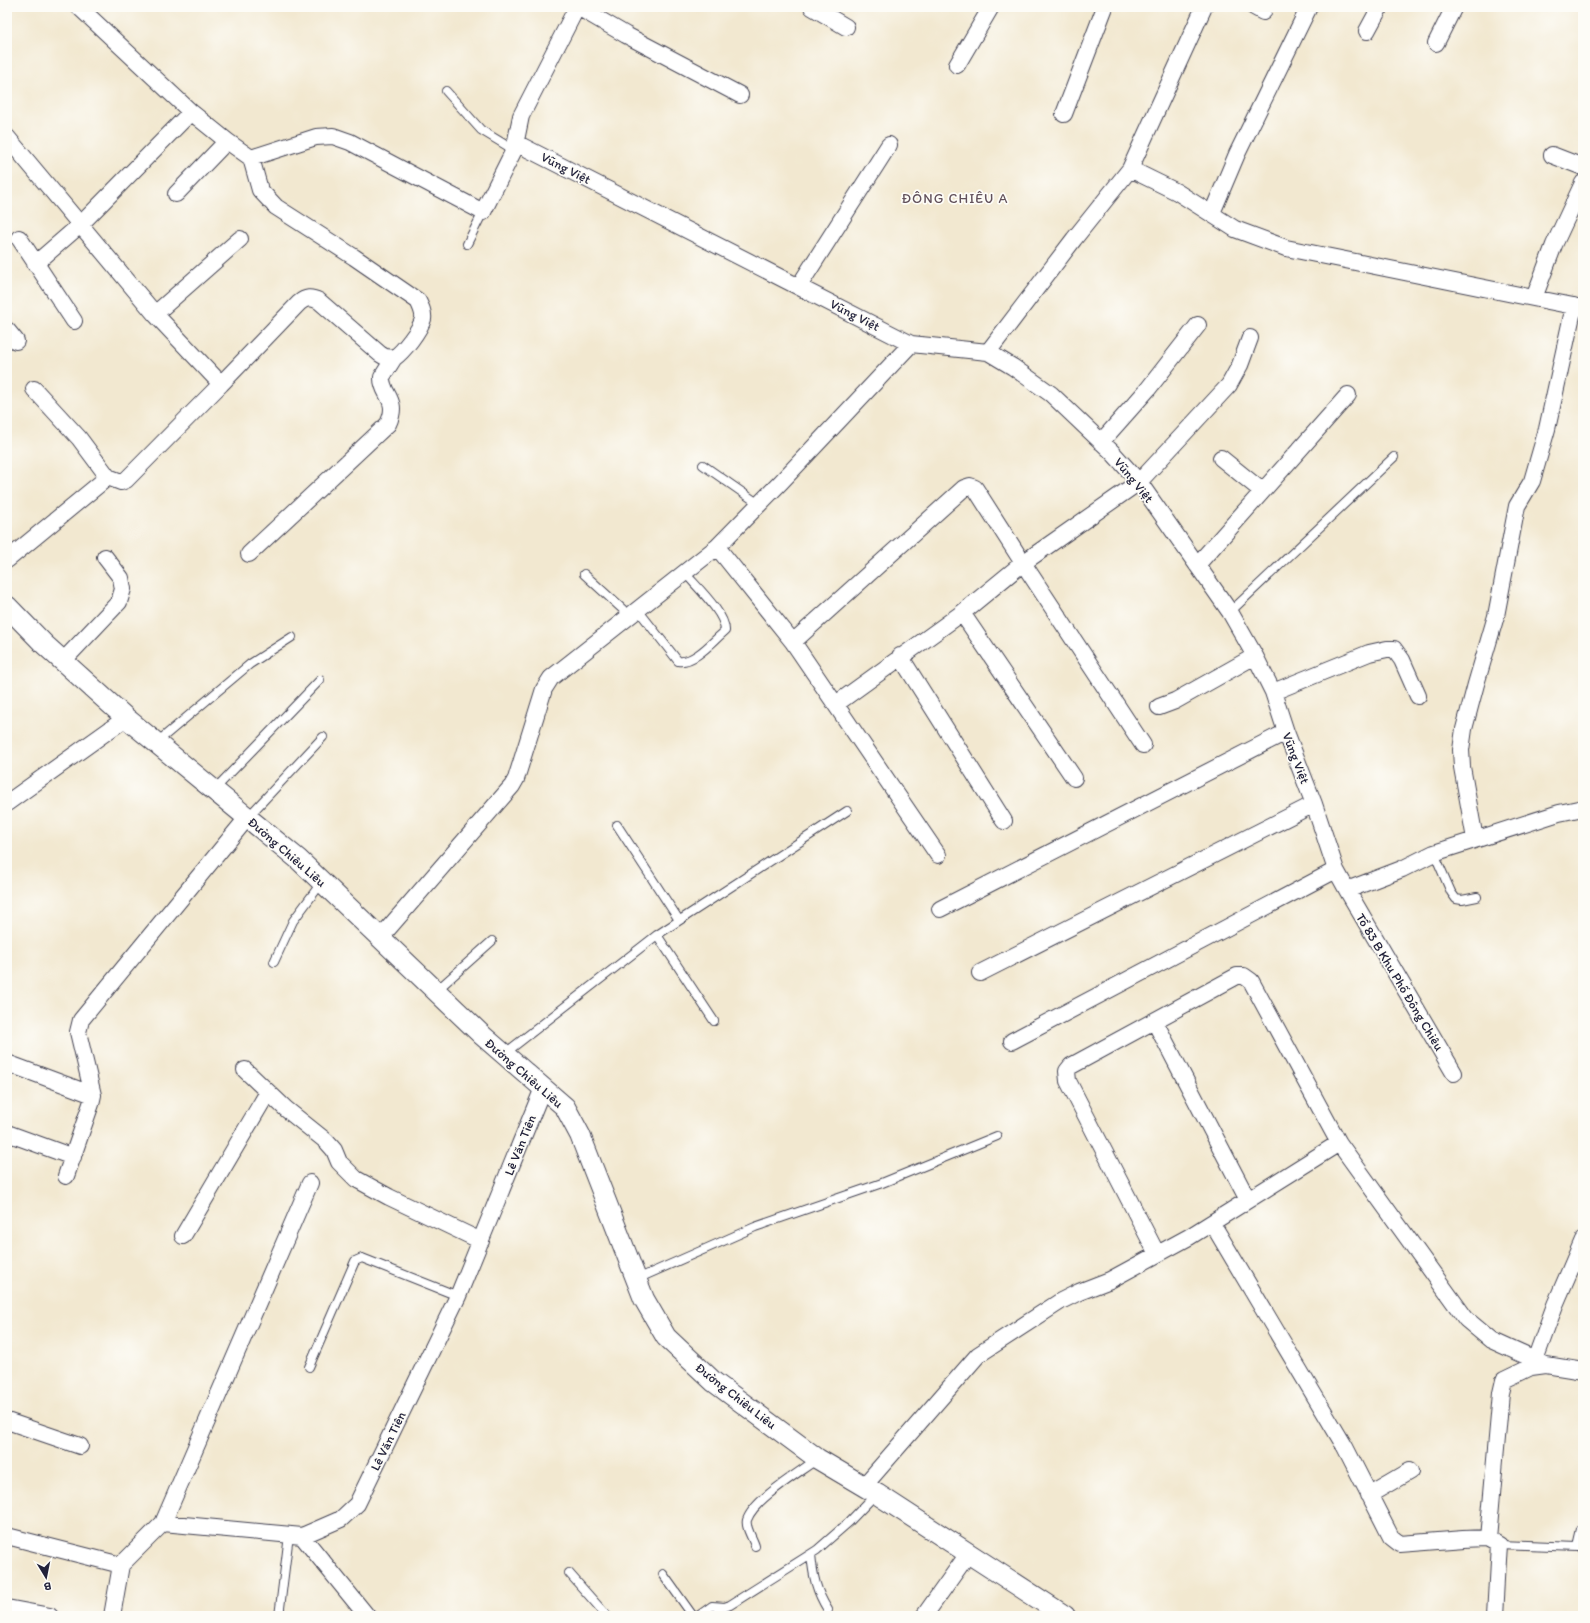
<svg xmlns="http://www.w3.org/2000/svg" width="1590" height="1623" font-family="Itim,sans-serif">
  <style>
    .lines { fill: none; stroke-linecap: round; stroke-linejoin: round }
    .service-casing { stroke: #414051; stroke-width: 10 }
    .minor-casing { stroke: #414051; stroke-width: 18 }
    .tertiary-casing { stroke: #414051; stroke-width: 22 }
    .service { stroke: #fff; stroke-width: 8 }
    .minor { stroke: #fff; stroke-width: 16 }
    .tertiary { stroke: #fff; stroke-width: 20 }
    .labels { text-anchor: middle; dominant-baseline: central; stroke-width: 3.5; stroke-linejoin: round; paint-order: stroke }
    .street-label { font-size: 13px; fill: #22223b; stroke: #fdfcf7 }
    .neighbourhood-label { font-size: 14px; letter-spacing: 1px; fill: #62515b; stroke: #fdfcf7 }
  </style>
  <rect width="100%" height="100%" fill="#fdfcf7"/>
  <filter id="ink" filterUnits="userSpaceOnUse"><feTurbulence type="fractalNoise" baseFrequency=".025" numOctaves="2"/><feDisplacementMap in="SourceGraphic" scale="8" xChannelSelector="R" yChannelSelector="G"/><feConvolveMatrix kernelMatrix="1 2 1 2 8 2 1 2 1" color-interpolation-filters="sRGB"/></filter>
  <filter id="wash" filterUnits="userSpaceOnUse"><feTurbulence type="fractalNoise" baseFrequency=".012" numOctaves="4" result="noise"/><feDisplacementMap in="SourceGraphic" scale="16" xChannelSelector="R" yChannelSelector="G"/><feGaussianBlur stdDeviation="0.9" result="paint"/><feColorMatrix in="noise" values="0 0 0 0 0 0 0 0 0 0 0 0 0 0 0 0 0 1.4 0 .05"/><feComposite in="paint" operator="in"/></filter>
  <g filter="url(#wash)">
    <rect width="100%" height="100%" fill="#f2e8d0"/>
  </g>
  <g filter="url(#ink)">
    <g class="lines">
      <defs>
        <path id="service" d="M446 91 481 130 514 150
          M467 244 483 212
          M703 465 759 504
          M584 574 630 616
          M638 610 678 661C694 664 713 641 725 631 726 614 696 586 685 573
          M1230 612 1394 457
          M156 743 250 664 292 637
          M214 790 320 680
          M248 817 323 737
          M617 825 679 920
          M1434 853 1451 892 1456 899 1462 900 1477 897
          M657 935 714 1021
          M274 962 293 921 322 882
          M436 991 492 941
          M504 1054 657 935 847 811
          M637 1279 755 1227 882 1183 997 1136
          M309 1367 355 1261 362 1258 458 1296
          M1499 1544 1579 1547 1583 1530
          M755 1546C753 1539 745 1527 747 1520 754 1499 799 1473 817 1459
          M811 1554C813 1576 816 1591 828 1610
          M569 1573 607 1616
          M663 1574 693 1616
          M279 1616 289 1535
          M698 1616 712 1606 725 1607 730 1605 817 1550 849 1522 876 1494"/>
        <path id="minor" d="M79 7 191 112 227 141 251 158 260 190 276 207 354 257 418 301C421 307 424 313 423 319 420 330 403 352 394 358L385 357 380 354 319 301C311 297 306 297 299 303L221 384
          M578 7 626 35 740 95
          M812 7 846 27
          M1204 7 1130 169 1177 192 1235 229 1286 248 1583 308
          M1254 7 1263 12
          M1367 31 1380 7
          M1436 43 1454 7
          M957 65 991 7
          M1064 114 1105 7
          M7 137 155 314 221 384 126 480 121 482 108 477 79 438 34 389
          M516 143 911 344 988 352 1013 367 1051 394 1112 452 1139 482 1230 612 1255 656 1273 692 1286 732 1314 804 1336 870 1347 890 1402 869 1434 853 1559 813 1583 808
          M1552 155 1583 167
          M251 158 316 137 333 136 350 142 483 212 514 150 521 116 577 7
          M176 194 227 141
          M1212 213 1237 154 1309 7
          M19 238 74 321
          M35 264 80 225 191 112
          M799 286 889 145
          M1534 298 1554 245 1583 183
          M155 314 240 239
          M7 330 16 341
          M988 352 1074 239 1130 169
          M1101 442 1148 389 1198 325
          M1221 458 1262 491
          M717 547 793 642 938 855
          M249 554 388 424C400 399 381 395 382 377L394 358
          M7 560 108 477
          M1197 565 1348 395
          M962 613 1074 778
          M793 642 964 488 970 486 975 488 1023 563 1143 745
          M900 656 1004 821
          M63 661 119 602 123 589 121 578 105 557
          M1273 692 1369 653 1387 649H1394L1402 660 1418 696
          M836 704 962 613 1023 563 1139 482 1229 385 1240 365 1250 338
          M1159 707 1175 701 1255 656
          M7 803 126 718
          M1475 839 1462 767 1461 750 1464 729 1476 684 1496 616 1517 506 1532 481 1547 429 1574 306
          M1347 890 1454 1073
          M940 909 1286 732
          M380 938 512 786 516 779 544 689 551 678 717 547 781 482 911 344
          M980 973 1314 804
          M1155 1022 1248 1200
          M1012 1041 1336 870
          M7 1063 93 1095
          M245 1070 286 1109 326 1141 334 1150 339 1162 356 1179 389 1197 481 1241
          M7 1133 73 1157
          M66 1176 91 1104 93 1095 78 1032 81 1020 247 818
          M1212 1223 1345 1447 1391 1537 1400 1544 1464 1539 1488 1538 1499 1544 1495 1616
          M183 1236 268 1092
          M1157 1254 1068 1081 1067 1071 1071 1066 1237 976H1244L1251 981 1339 1143 1466 1319 1491 1340 1546 1365 1583 1371
          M1535 1360 1555 1305 1583 1240
          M7 1421 80 1446
          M863 1487 978 1355 1061 1301 1079 1292 1110 1280 1189 1237 1339 1143
          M1369 1495 1410 1471
          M163 1523 310 1183
          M7 1536 121 1565
          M302 1536 367 1616
          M1488 1538 1501 1393 1504 1380 1531 1367 1546 1365
          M7 1608 50 1616
          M112 1616 121 1565 163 1523 302 1536 341 1519 357 1504 458 1296 543 1088
          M924 1616 968 1554"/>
        <path id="tertiary" d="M7 606 45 645 126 718 298 859 483 1036 565 1107 580 1135 644 1299 666 1337 714 1382 818 1459 877 1494 1065 1616"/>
      </defs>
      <!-- service casing -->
      <use href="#service" class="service-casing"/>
      <!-- minor casing -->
      <use href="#minor" class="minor-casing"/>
      <!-- tertiary casing -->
      <use href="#tertiary" class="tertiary-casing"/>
      <!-- service -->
      <use href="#service" class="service"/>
      <!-- minor -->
      <use href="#minor" class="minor"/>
      <!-- tertiary -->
      <use href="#tertiary" class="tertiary"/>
    </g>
  </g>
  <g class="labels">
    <!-- street labels -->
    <g class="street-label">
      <text transform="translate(566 168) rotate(27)">Vũng Việt</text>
      <text transform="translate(855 315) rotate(27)">Vũng Việt</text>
      <text transform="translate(1134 480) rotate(51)">Vũng Việt</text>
      <text transform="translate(1296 758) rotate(69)">Vũng Việt</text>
      <text transform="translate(287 852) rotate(41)">Đường Chiêu Liêu</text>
      <text transform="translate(1400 982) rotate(59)">Tổ 83 B Khu Phố Đông Chiêu</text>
      <text transform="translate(524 1073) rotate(41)">Đường Chiêu Liêu</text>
      <text transform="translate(520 1145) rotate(-68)">Lê Văn Tiên</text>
      <text transform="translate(736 1396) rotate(38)">Đường Chiêu Liêu</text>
      <text transform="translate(388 1441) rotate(-64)">Lê Văn Tiên</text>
    </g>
    <!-- neighbourhood labels -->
    <g class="neighbourhood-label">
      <text x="955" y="198">ĐÔNG CHIÊU A</text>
    </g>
  </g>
  <!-- margin -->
  <rect width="1590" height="1623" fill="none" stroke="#fdfcf7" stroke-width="24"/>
  <!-- north arrow -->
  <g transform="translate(46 1577) rotate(170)" stroke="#fdfcf7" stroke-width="3" paint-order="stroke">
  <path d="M0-3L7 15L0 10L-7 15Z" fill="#22223b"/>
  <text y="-6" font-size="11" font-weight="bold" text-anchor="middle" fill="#22223b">B</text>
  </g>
</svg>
